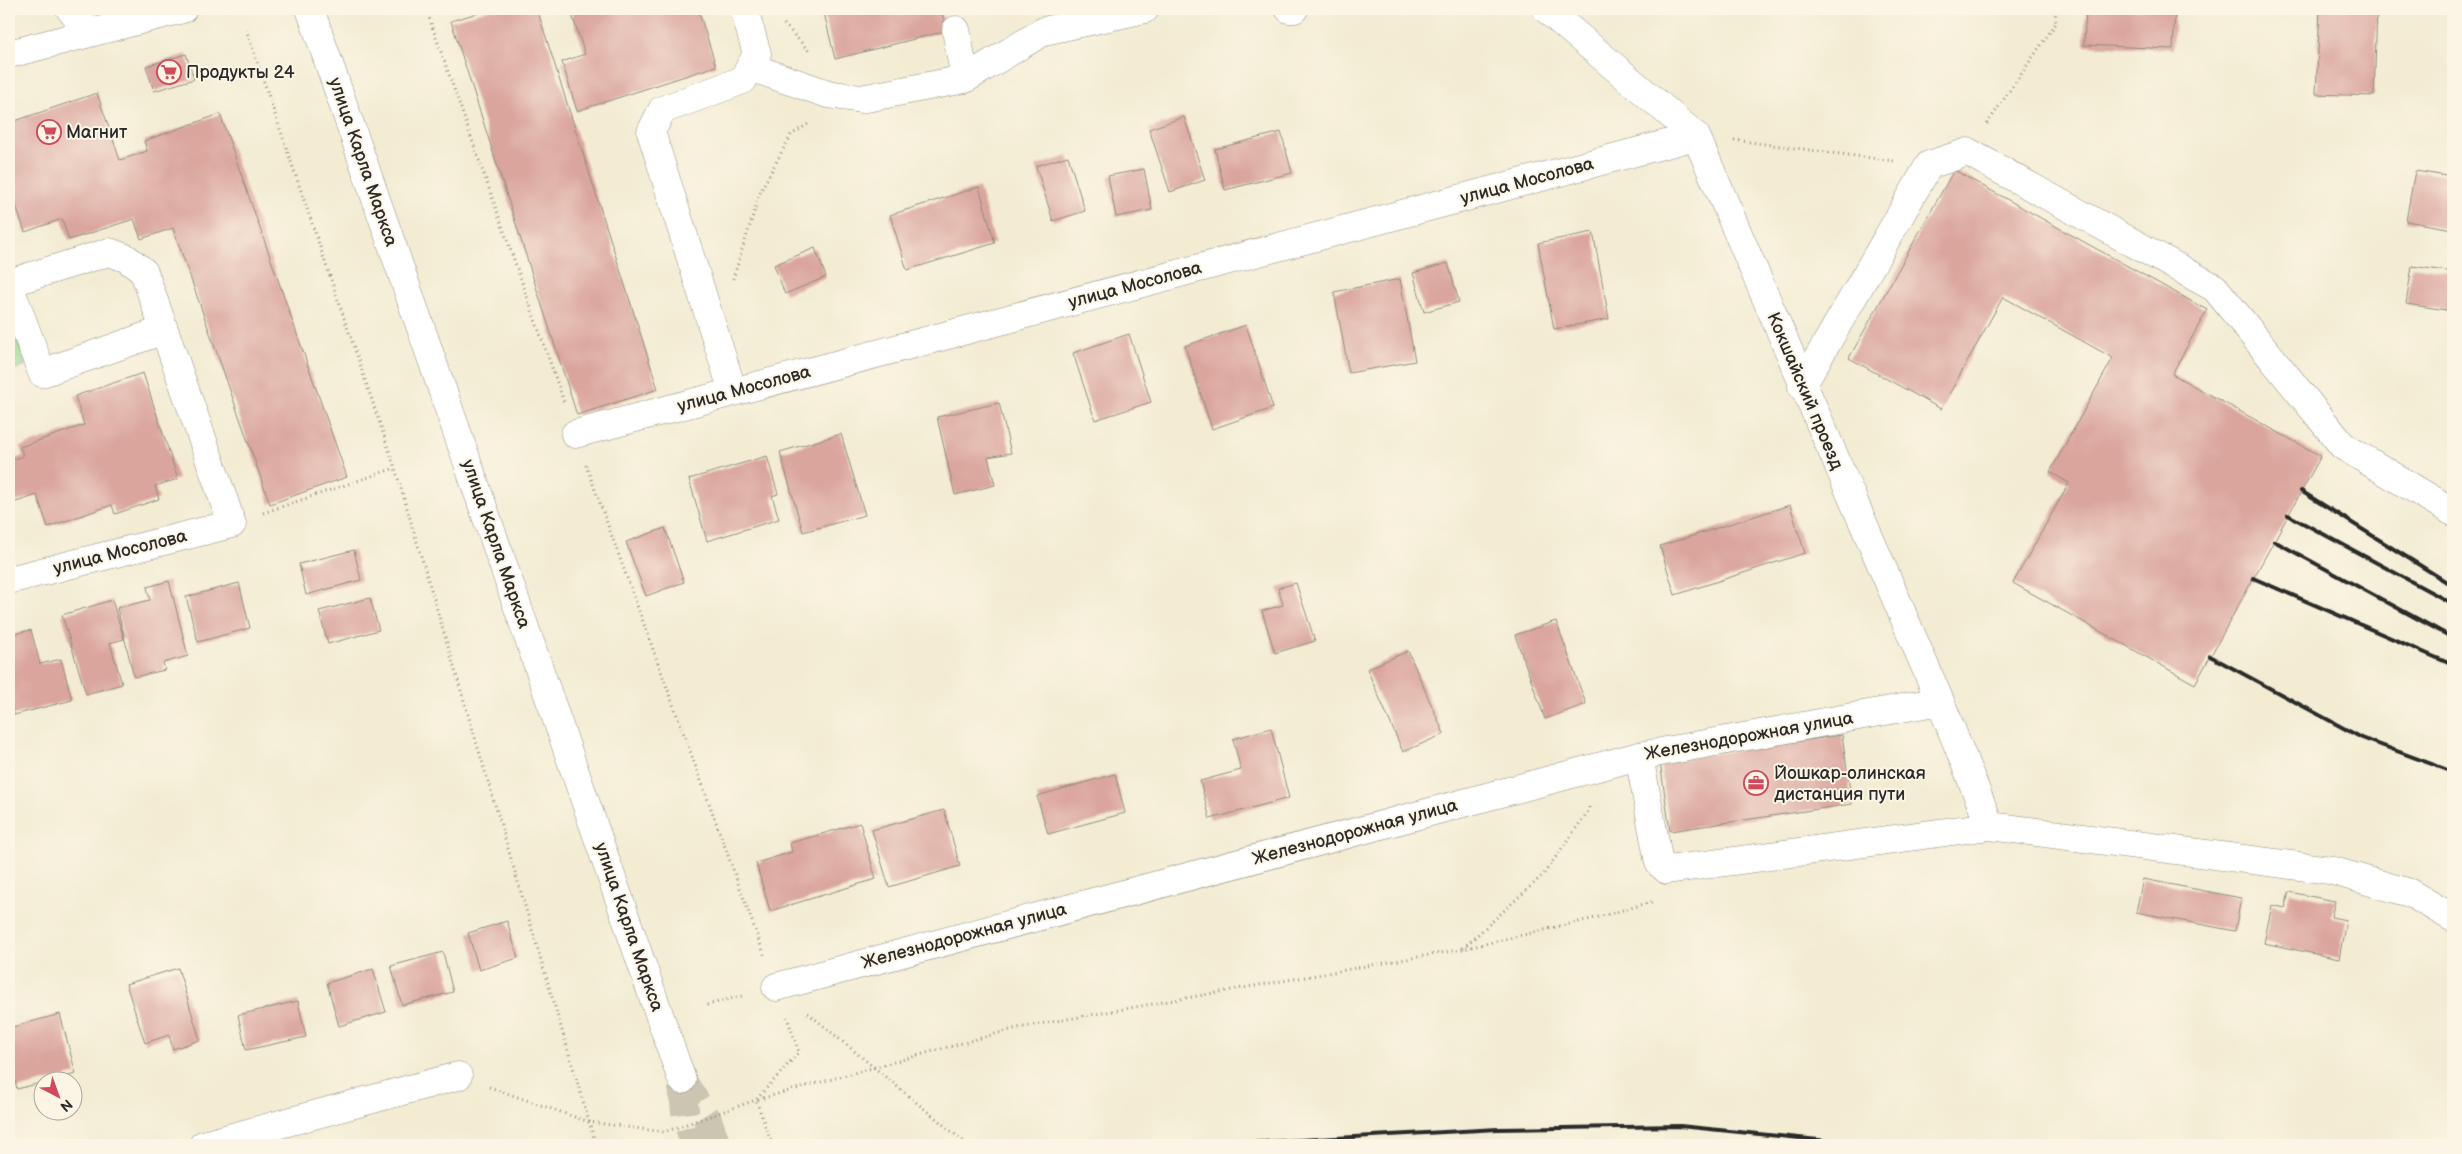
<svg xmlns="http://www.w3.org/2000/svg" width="2462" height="1154" font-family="'Balsamiq Sans',sans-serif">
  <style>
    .green { fill: #94dd98; stroke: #608462 }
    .building { fill: #daa59d }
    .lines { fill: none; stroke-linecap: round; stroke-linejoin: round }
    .major-tunnel { stroke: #cbc5b1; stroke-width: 28; stroke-dasharray: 28 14; stroke-linecap: butt }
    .minor-casing { stroke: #8f8c7f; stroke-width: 29 }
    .major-casing { stroke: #8f8c7f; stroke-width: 29 }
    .path { stroke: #8f8c7f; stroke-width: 3; stroke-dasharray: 1 4; stroke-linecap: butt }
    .minor { stroke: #fff; stroke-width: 28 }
    .major { stroke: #fff; stroke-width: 28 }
    .rail { stroke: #2b2b2b; stroke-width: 4 }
    .labels { text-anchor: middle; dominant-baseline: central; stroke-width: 4; stroke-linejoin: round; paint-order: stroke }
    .poi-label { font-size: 18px; fill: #2b2b2b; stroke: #fcf5e5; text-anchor: start }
    .street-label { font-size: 18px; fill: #2b2b2b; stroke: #fcf5e5 }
  </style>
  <rect width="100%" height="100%" fill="#fcf5e5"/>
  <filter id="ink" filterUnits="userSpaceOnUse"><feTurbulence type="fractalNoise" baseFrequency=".02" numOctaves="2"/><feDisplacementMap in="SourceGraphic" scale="10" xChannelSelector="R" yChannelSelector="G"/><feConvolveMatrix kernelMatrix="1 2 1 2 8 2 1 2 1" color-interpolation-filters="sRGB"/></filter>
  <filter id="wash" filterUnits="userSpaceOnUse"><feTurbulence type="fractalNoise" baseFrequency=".0096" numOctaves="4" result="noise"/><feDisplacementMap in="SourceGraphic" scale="20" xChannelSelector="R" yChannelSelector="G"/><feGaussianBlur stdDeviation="1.12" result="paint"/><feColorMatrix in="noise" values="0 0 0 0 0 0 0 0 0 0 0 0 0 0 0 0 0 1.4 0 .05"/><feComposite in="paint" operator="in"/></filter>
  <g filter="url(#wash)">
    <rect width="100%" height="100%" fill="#f3ecd3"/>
    <!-- green -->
    <path class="green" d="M9 318 26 365 9 371Z"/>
    <g id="blocks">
      <!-- building -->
      <path class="building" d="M491 9H537L658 389 577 415 451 21Z
        M570 9H698L716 66 577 111 562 62 585 54Z
        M823 9H941L946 31 835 59Z
        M2086 9H2175L2173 49 2084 45Z
        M2320 9H2377L2374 96 2316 94Z
        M186 54 194 79 154 91 146 66Z
        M97 93 120 160 147 151 144 141 220 114 347 477 270 504 173 228 141 239 134 219 69 240 62 219 25 232 9 185V123Z
        M1184 117 1205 180 1170 192 1149 129Z
        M1281 132 1292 173 1225 190 1215 149Z
        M1068 156 1085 211 1053 221 1036 166Z
        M1144 169 1152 210 1116 217 1108 176Z
        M1954 170 2207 310 2172 374 2321 456 2195 684 2013 583 2069 483 2050 472 2113 358 2003 297 1941 409 1849 358Z
        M2415 171 2453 177V229L2406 221Z
        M979 187 995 243 907 270 890 215Z
        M1593 232 1609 319 1554 329 1538 243Z
        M815 248 826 277 785 294 774 265Z
        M1448 263 1459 302 1424 312 1413 273Z
        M2412 266 2453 272V311L2406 304Z
        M1400 279 1415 361 1349 373 1334 292Z
        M1246 325 1273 408 1212 429 1185 346Z
        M1129 334 1151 402 1095 420 1073 353Z
        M143 373 178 479 155 486 159 499 115 514 112 505 48 527 37 495 10 504 13 513 9 514V461L23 456 20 447 84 425 75 396Z
        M999 403 1011 453 988 457 995 485 955 495 937 417Z
        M841 434 865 515 803 532 780 452Z
        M767 456 778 494 772 496 779 519 707 541 689 479Z
        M1790 505 1805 553 1675 595 1660 546Z
        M665 528 684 582 646 596 626 542Z
        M354 550 361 580 306 595 299 564Z
        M169 581 188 656 163 663 165 670 134 677 117 608 150 600 147 587Z
        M239 583 250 628 198 642 186 597Z
        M1296 583 1315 641 1275 653 1262 611 1283 605 1278 588Z
        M370 598 379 630 328 644 319 611Z
        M112 600 124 639 110 643 122 684 86 694 62 615Z
        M1556 621 1586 704 1545 719 1515 635Z
        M31 630 40 664 61 659 72 700 14 715 9 692V635Z
        M1408 651 1444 734 1403 752 1367 669Z
        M1271 728 1289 798 1210 819 1200 781 1241 770 1233 739Z
        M1842 735 1852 804 1670 831 1660 762Z
        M1115 774 1125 813 1048 834 1037 796Z
        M944 810 960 866 889 887 872 830Z
        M860 823 876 879 770 911 756 863 792 852 790 843Z
        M2143 879 2241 898 2235 931 2136 912Z
        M2289 892 2335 901 2331 917 2346 920 2339 959 2264 943 2272 905 2285 908Z
        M507 921 518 958 479 970 468 933Z
        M443 952 453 992 402 1005 391 966Z
        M178 968 200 1040 173 1049 169 1035 145 1043 126 984Z
        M373 969 386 1012 339 1026 327 983Z
        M298 1001 306 1037 246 1050 238 1015Z
        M60 1014 76 1074 17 1089 15 1081 9 1083V1028Z"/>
    </g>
  </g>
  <g filter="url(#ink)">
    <use href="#blocks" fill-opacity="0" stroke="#8f8c7f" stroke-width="1"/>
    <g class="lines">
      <!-- major-tunnel -->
      <path class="major-tunnel" d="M682 1080 708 1120 717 1145
        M682 1086 686 1119 695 1145"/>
      <defs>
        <path id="minor" d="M70 9 90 33
          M1289 9H1294
          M1546 9 1696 136 1940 701 1990 826
          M956 30 965 79
          M9 54 183 9
          M750 67 828 94 861 99 965 79 1044 31 1145 9
          M9 283 109 252 126 258 144 272 232 524 9 580
          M9 285 42 373 164 330
          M1802 386 1929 165 1968 152 2215 288 2343 446 2453 512
          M733 392 651 132 662 110 743 80 757 54 744 9
          M575 434 1696 136
          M1639 756 1659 863 1667 870 1990 826 2330 870 2410 893 2453 918
          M776 987 1639 756 1940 701
          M203 1145 458 1076"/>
        <path id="major" d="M310 9 682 1080"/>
      </defs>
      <!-- minor casing -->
      <use href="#minor" class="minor-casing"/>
      <!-- major casing -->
      <use href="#major" class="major-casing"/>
      <!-- path -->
      <path class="path" d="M426 9 564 402
        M784 24 809 51
        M246 29 395 468 596 1145
        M1987 124 2056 23 2055 9
        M1734 140 1894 161
        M733 279 761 190 791 135 810 123
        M586 465 765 957
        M263 513 395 468
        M1463 948 1543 875 1589 810V804
        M707 1005 745 995
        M808 1013 968 1145
        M489 1087 589 1122 664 1132 756 1100 799 1052 787 1017
        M772 1145 756 1100 1017 1028 1463 949 1591 919 1655 901"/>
      <!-- minor -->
      <use href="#minor" class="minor"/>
      <!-- major -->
      <use href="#major" class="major"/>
      <!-- rail -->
      <path class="rail" d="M2301 491 2453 586
        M2288 515 2453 604
        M2274 541 2453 638
        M2253 578 2453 665
        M2210 656 2362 738 2453 772
        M1209 1145 1498 1129 1680 1126 1868 1145"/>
    </g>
  </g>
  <!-- icons -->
  <defs>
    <symbol id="supermarket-ring" viewBox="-11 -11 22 22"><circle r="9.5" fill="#fcf5e5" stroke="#d1495b" stroke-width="1.5"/><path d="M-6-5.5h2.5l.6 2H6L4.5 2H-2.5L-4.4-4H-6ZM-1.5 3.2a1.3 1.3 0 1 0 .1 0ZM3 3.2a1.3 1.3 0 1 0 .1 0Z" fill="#d1495b"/></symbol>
    <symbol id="office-ring" viewBox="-11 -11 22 22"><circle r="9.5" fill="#fcf5e5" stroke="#d1495b" stroke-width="1.5"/><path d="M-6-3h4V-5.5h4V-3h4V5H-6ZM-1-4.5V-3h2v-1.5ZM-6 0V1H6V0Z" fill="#d1495b"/></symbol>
  </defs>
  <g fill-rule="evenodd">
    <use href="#supermarket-ring" x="155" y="58" width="28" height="28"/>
    <use href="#supermarket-ring" x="35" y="118" width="28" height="28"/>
    <use href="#office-ring" x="1742" y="769" width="28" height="28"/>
  </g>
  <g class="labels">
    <!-- poi labels -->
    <g class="poi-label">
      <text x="186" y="72">Продукты 24</text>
      <text x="66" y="132">Магнит</text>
      <text x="1774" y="773">Йошкар-олинская<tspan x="1774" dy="21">дистанция пути</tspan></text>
    </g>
    <!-- street labels -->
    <g class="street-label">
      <text transform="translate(363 162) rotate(71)">улица Карла Маркса</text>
      <text transform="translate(1527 181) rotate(-15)">улица Мосолова</text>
      <text transform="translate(1135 285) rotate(-15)">улица Мосолова</text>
      <text transform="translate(744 389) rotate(-15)">улица Мосолова</text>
      <text transform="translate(1805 391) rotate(67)">Кокшайский проезд</text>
      <text transform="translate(496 544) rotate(71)">улица Карла Маркса</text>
      <text transform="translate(120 552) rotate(-14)">улица Мосолова</text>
      <text transform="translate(1749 736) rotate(-10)">Железнодорожная улица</text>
      <text transform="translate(1355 832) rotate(-15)">Железнодорожная улица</text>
      <text transform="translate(629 927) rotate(71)">улица Карла Маркса</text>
      <text transform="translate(964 936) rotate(-15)">Железнодорожная улица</text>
    </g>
  </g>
  <!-- margin -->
  <rect width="2462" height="1154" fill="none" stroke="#fcf5e5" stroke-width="30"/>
  <!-- north arrow -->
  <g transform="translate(58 1096) rotate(139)"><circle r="24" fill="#fcf5e5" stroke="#a8a49b"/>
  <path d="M0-4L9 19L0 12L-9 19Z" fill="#d1495b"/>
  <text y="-8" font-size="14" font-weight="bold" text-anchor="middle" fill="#2b2b2b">N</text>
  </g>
</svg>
